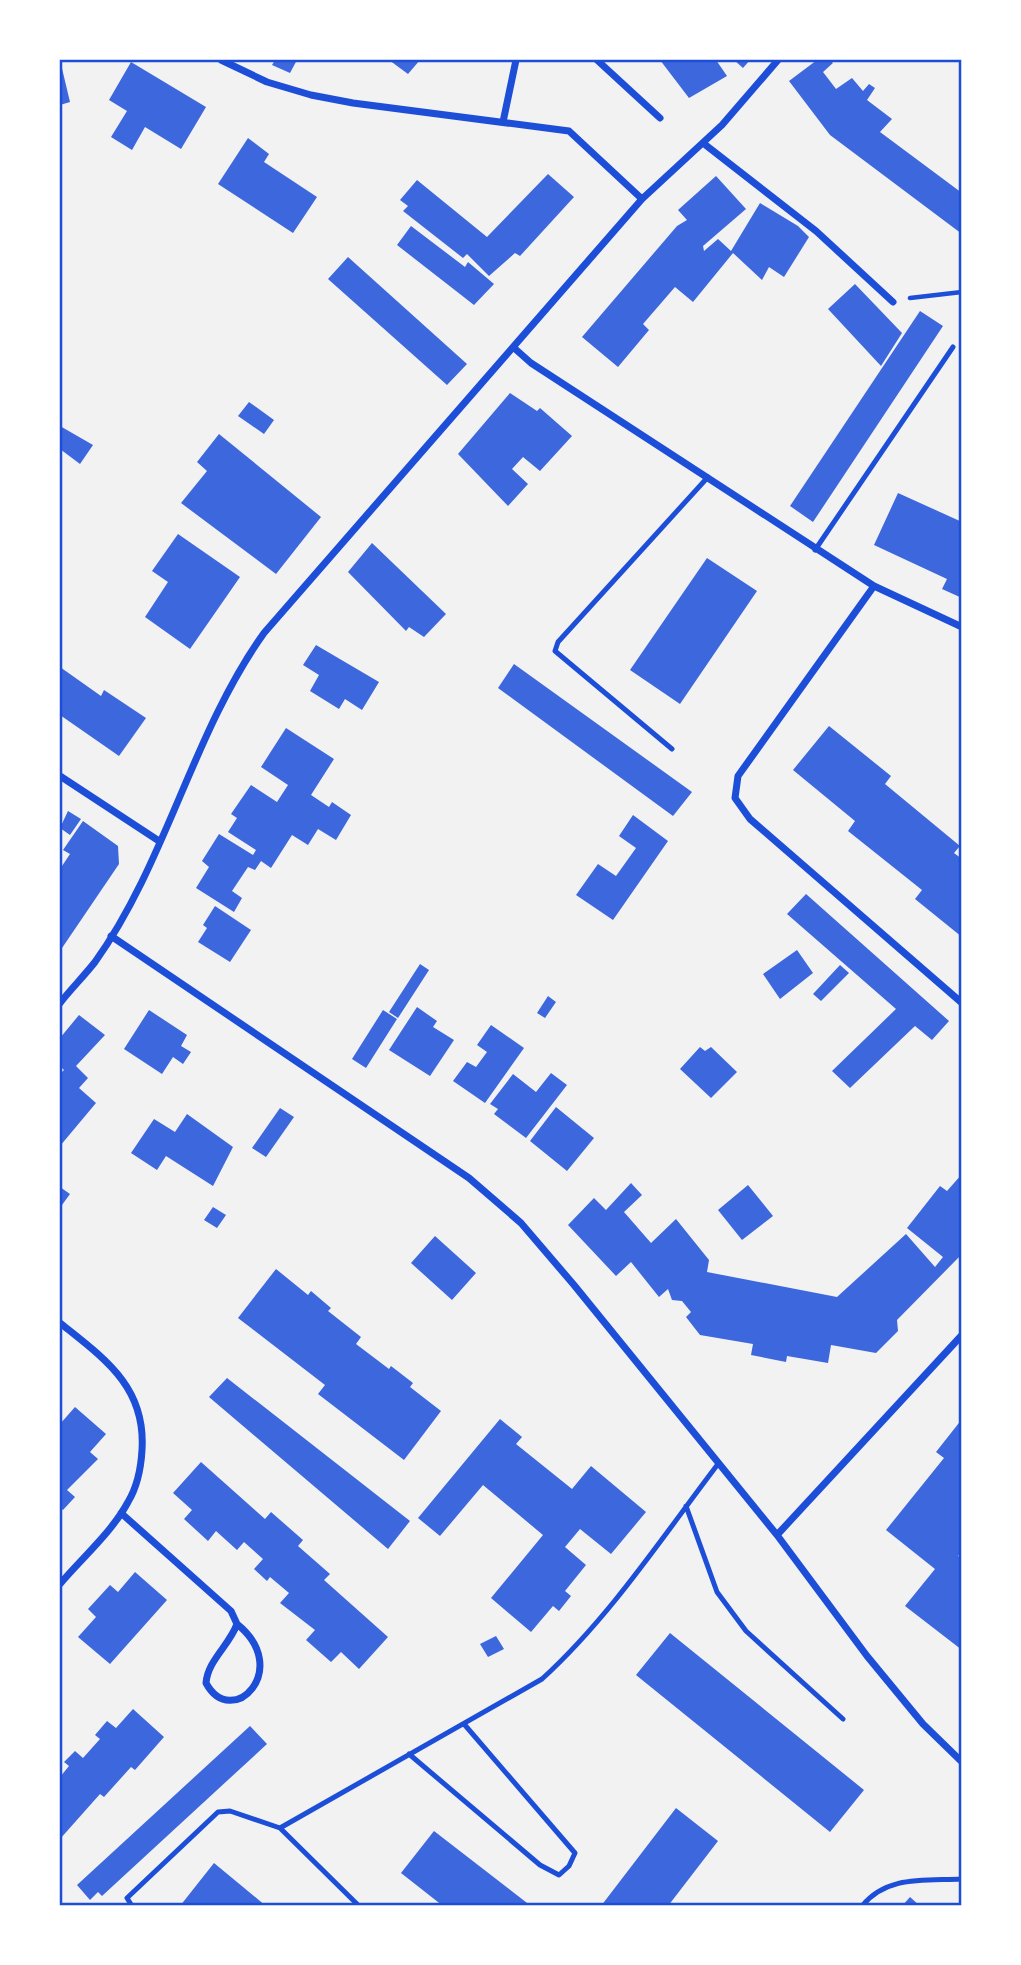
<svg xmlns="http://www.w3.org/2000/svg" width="1021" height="1965" font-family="Inter,sans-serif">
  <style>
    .building { fill: #3d67dc }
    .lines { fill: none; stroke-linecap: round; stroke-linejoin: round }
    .path { stroke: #1d4ed8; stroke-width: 4.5 }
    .service { stroke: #1d4ed8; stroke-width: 5 }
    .minor { stroke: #1d4ed8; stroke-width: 7 }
    .neatline { fill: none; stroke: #1d4ed8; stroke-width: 2.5 }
  </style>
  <rect width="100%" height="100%" fill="#f2f2f2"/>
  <!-- building -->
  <path class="building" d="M60 60 70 102 60 105Z
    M275 60H297L290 73 272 65Z
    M389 60H420L408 74Z
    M660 60H716L727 76 689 98Z
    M734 60H750L743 68Z
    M817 60H830L833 63 823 72 836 89 852 78 863 91 869 84 875 88 867 100 892 119 880 132 962 193V234L830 135 789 81Z
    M131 62 206 107 181 149 145 127 132 150 111 137 127 111 109 100Z
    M248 138 269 154 264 162 317 197 293 233 218 184Z
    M548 174 574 197 520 256 515 253 489 276 467 254 463 258 403 211 408 206 400 200 417 180 487 237Z
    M716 176 746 209 703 246 704 251 718 239 731 251 760 203 798 226 809 237 784 277 769 267 762 280 733 253 693 302 675 287 643 324 649 330 618 367 582 337 677 226 687 220 678 210Z
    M411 226 465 267 468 262 494 284 474 305 397 245Z
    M348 257 467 364 447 385 328 279Z
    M855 284 902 333 881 366 828 309Z
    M920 311 943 326 813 522 790 506Z
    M510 393 537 411 540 408 572 436 540 471 523 457 512 469 528 484 508 506 458 454Z
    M249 402 274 420 264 434 238 416Z
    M60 426 93 445 80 464 60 449Z
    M219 434 321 517 276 574 181 503 207 471 197 462Z
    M898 493 962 522V598L942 589 947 579 874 545Z
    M178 534 240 577 190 649 145 617 168 582 152 571Z
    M372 543 446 614 424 637 409 627 406 631 348 572Z
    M707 558 757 591 680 704 630 670Z
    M316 645 379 682 362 710 345 699 339 709 310 691 319 675 303 665Z
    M514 664 692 792 673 816 498 688Z
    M60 667 101 696 104 690 146 718 119 756 60 715Z
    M829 726 891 776 885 784 960 846 954 853 962 859V937L915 899 922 890 848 831 855 821 793 770Z
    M286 728 334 759 311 795 329 807 332 802 351 815 336 840 318 829 308 845 292 835 271 868 261 861 255 870 248 867 232 891 242 898 234 912 196 888 209 867 202 861 219 834 253 855 256 850 228 832 237 818 231 814 251 785 277 802 288 785 261 767Z
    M68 811 81 819 70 835 60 828Z
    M633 815 668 841 613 920 576 895 598 864 616 876 636 848 619 836Z
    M83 821 118 846 119 864 60 951V869L70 854 63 850Z
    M806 894 949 1021 932 1040 915 1026 850 1088 832 1071 896 1009 787 914Z
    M215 906 251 930 230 962 198 942 207 928 203 925Z
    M797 950 813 973 780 999 763 974Z
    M420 964 429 970 398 1018 389 1012Z
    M840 965 849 973 821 1001 813 994Z
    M548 996 556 1002 545 1018 537 1013Z
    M417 1007 437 1021 433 1027 454 1040 430 1076 389 1050Z
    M149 1010 187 1035 181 1046 191 1052 183 1064 173 1057 162 1074 124 1049Z
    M383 1010 397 1019 366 1068 352 1059Z
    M79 1015 105 1035 76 1066 88 1078 79 1088 96 1103 60 1146V1074L64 1070 60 1066V1038Z
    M491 1025 524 1048 485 1103 453 1081 467 1062 476 1067 487 1052 477 1045Z
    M700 1047 705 1051 711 1047 737 1072 711 1098 680 1069Z
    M551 1073 567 1085 526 1138 494 1114 498 1109 490 1104 513 1074 536 1092Z
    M556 1107 594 1138 567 1171 530 1141Z
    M280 1108 294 1117 266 1157 252 1148Z
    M187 1114 233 1147 213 1186 166 1156 157 1170 131 1153 154 1119 175 1132Z
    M962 1174V1254L897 1320 898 1331 876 1353 831 1345 828 1363 787 1356 786 1362 751 1355 753 1344 700 1335 686 1317 691 1312 682 1301 672 1300 668 1289 659 1297 631 1262 616 1276 568 1225 594 1198 606 1210 631 1183 642 1195 624 1212 651 1243 676 1219 709 1260 707 1272 837 1297 906 1234 935 1267 943 1257 907 1228 940 1186 947 1191Z
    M748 1185 773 1216 742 1240 718 1210Z
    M60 1187 70 1194 62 1205 60 1202Z
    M213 1207 226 1215 217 1228 204 1220Z
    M435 1236 476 1273 452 1300 411 1263Z
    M276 1269 308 1295 311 1291 331 1308 328 1311 361 1337 356 1344 389 1369 391 1366 413 1383 410 1387 441 1411 404 1460 318 1394 325 1385 238 1318Z
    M227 1378 410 1521 388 1549 209 1397Z
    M75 1407 106 1434 90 1452 98 1459 67 1490 75 1497 63 1510 60 1507V1424Z
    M500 1419 522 1437 516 1444 572 1489 591 1466 646 1512 611 1554 580 1529 565 1547 586 1565 565 1591 571 1596 559 1611 553 1606 531 1632 491 1598 543 1535 483 1485 440 1536 418 1518Z
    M962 1419V1552L958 1556 962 1558V1650L905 1606 935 1569 886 1530 944 1458 936 1452Z
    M201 1462 265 1519 271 1512 303 1540 298 1546 330 1574 324 1580 388 1637 359 1669 341 1652 331 1662 306 1640 315 1630 280 1603 289 1593 270 1577 267 1581 254 1569 263 1559 244 1542 237 1550 216 1531 208 1541 184 1519 192 1510 173 1493Z
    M135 1572 167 1600 110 1664 78 1637 96 1617 88 1609 110 1585 118 1592Z
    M670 1633 864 1790 830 1832 636 1675Z
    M496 1636 504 1649 488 1657 480 1644Z
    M133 1709 164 1737 135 1770 131 1767 104 1797 100 1794 60 1839V1777L69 1766 64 1762 75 1751 83 1758 100 1739 95 1735 107 1721 116 1728Z
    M250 1726 267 1744 102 1896 98 1892 90 1900 77 1885Z
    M676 1808 718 1841 668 1906H601Z
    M434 1831 531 1906H443L401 1873Z
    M214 1863 266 1906H180Z
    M910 1897 920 1906H902Z"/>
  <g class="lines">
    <!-- path -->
    <path class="path" d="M910 298 962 292"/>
    <!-- service -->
    <path class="service" d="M815 550 953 347
      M672 749 555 651 558 642 708 477
      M686 1506 717 1592 746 1631 843 1719
      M409 1754 540 1865 559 1875 569 1866 575 1853 464 1724
      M280 1828 359 1906
      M132 1906 127 1898 218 1812 230 1811 280 1828 542 1679C610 1617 663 1536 718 1464
      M862 1906C887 1875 925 1881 962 1879"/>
    <!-- minor -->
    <path class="minor" d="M221 60 267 82 311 95 353 103 569 131 642 199
      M597 60 660 118
      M503 122 516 60
      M703 143 816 231 893 302
      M513 347 531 363 874 586 962 627
      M874 586 738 776 735 798 750 819 962 1003
      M60 776 159 841
      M111 936 469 1178 521 1223 574 1285 777 1535 867 1656 923 1724 962 1762
      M60 1003C71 989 84 976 95 962 167 861 192 734 264 633L642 199 722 125 778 60
      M60 1323C105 1359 146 1387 142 1450 141 1468 137 1487 128 1502 112 1532 82 1558 60 1584
      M121 1513 231 1611 237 1624C229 1646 208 1660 206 1683 232 1731 293 1669 237 1624
      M777 1535 962 1335"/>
  </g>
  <!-- border -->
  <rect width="1021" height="1965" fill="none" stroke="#ffffff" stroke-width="122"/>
  <rect x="61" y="61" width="899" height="1843" class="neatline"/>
</svg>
